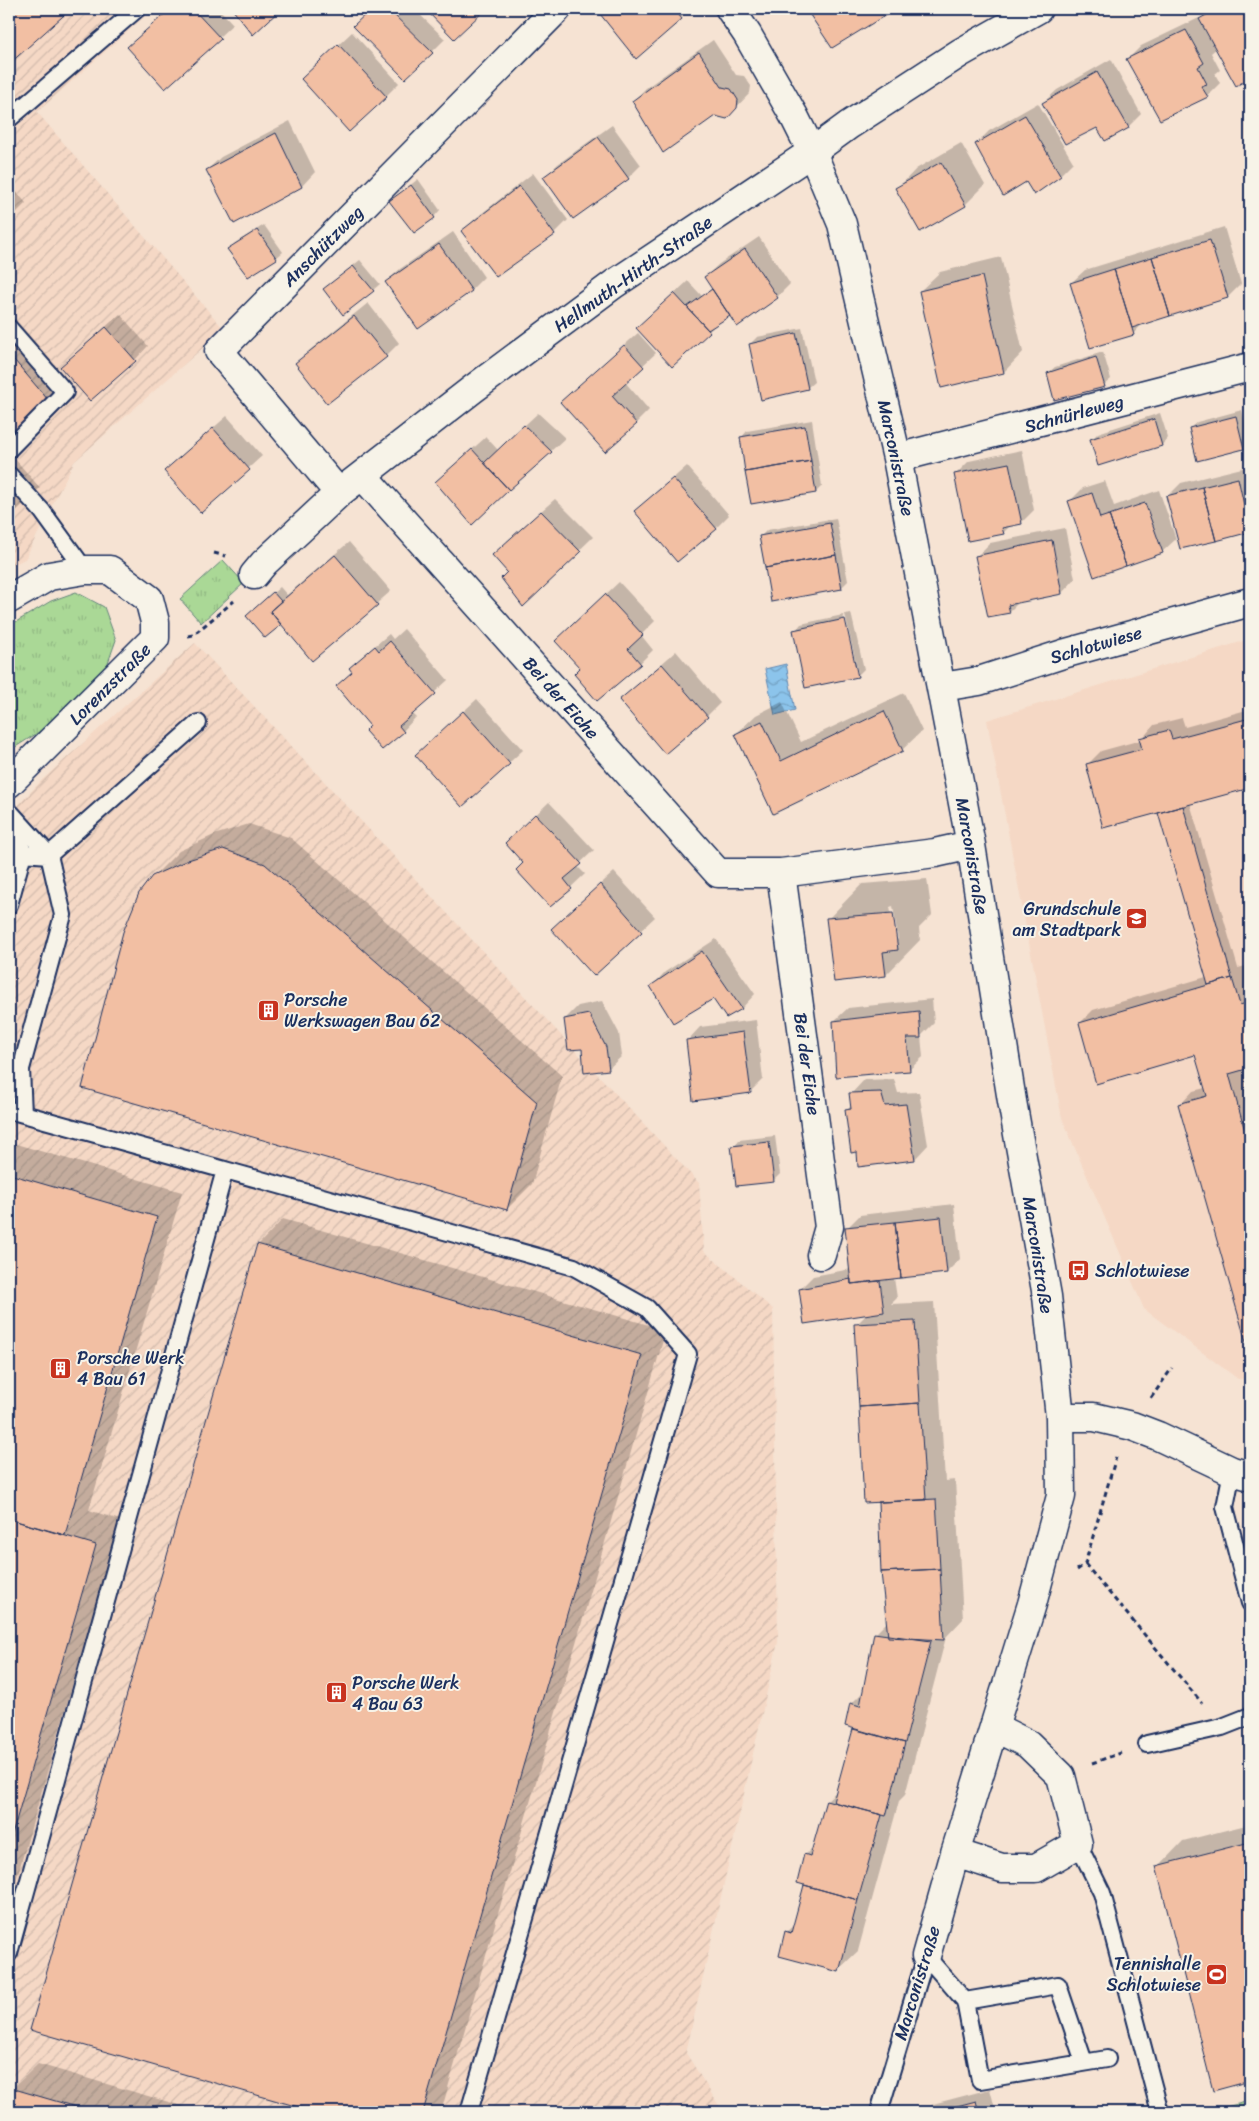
<svg xmlns="http://www.w3.org/2000/svg" width="1259" height="2121" font-family="Sriracha,sans-serif">
  <style>
    .built { fill: #f5d8c5 }
    .industrial { fill: url(#industrial-furrows) }
    .grass { fill: url(#grass-tufts); stroke: #62847a }
    .garden { fill: #aad896; stroke: #62847a }
    .water { fill: url(#water-waves); stroke: #5f88b3 }
    .shadow { fill: #0003; fill-rule: evenodd }
    .building { fill: #f2bfa3; stroke: #1b2f5e }
    .lines { fill: none; stroke-linecap: round; stroke-linejoin: round }
    .service-casing { stroke: #1b2f5e; stroke-width: 20 }
    .minor-casing { stroke: #1b2f5e; stroke-width: 31 }
    .path { stroke: #1b2f5e; stroke-width: 3; stroke-dasharray: 5 4; stroke-linecap: butt }
    .service { stroke: #f7f3e8; stroke-width: 16 }
    .minor { stroke: #f7f3e8; stroke-width: 28 }
    .labels { text-anchor: middle; dominant-baseline: central; stroke-width: 4; stroke-linejoin: round; paint-order: stroke }
    .street-label { font-size: 18px; fill: #1b2f5e; stroke: #f7f3e8 }
    .poi-label { font-size: 18px; fill: #1b2f5e; stroke: #f7f3e8; text-anchor: start }
  </style>
  <defs>
    <pattern id="industrial-furrows" width="10" height="10" patternUnits="userSpaceOnUse" patternTransform="scale(1.25)"><rect width="10" height="10" fill="#f5d8c5"/><path d="M-1 1l2-2M0 10L10 0M9 11l2-2" fill="none" stroke="#d1baac"/></pattern>
    <pattern id="grass-tufts" width="24" height="20" patternUnits="userSpaceOnUse" patternTransform="scale(1.25)"><rect width="24" height="20" fill="#aad896"/><path d="M3 7l-1-3M5 7V3M7 7l1-3M15 17l-1-3M17 17v-4M19 17l1-3" fill="none" stroke="#92ba84"/></pattern>
    <pattern id="water-waves" width="16" height="10" patternUnits="userSpaceOnUse" patternTransform="scale(1.25)"><rect width="16" height="10" fill="#8cc4eb"/><path d="M0 5q4-4 8 0t8 0" fill="none" stroke="#72a0c2"/></pattern>
  </defs>
  <rect width="100%" height="100%" fill="#f6e3d3"/>
  <filter id="ink" filterUnits="userSpaceOnUse"><feTurbulence type="fractalNoise" baseFrequency=".02" numOctaves="2"/><feDisplacementMap in="SourceGraphic" scale="10" xChannelSelector="R" yChannelSelector="G"/><feConvolveMatrix kernelMatrix="1 2 1 2 8 2 1 2 1" color-interpolation-filters="sRGB"/></filter>
  <g filter="url(#ink)">
    <!-- built -->
    <path class="built" d="M1250 639V1379H1238L1144 1309 1062 1118 987 720Z"/>
    <!-- industrial -->
    <path class="industrial" d="M9 9H153L37 112 224 329 74 462 25 559 9 567Z
      M195 643 699 1183 704 1251 773 1309 778 1642 686 2053 723 2112H9V815L42 780Z"/>
    <!-- grass -->
    <path class="grass" d="M223 560 244 583 201 623 180 599Z
      M76 592 104 607 116 640 105 671 47 727 9 751V626L51 601Z"/>
    <!-- garden -->
    <path class="garden" d="M1250 2101V2112H1214L1213 2110Z"/>
    <!-- water -->
    <path class="water" d="M786 664 795 710 775 715 765 669Z"/>
    <!-- shadow -->
    <path class="shadow" d="M9 9H69L9 62Z
      M170 9H219L233 24 165 87 129 47Z
      M372 9H414L445 39 432 52 355 26Z
      M427 9H484L454 37Z
      M598 9H691L636 57Z
      M808 9H894L832 47Z
      M1211 9H1250V77L1237 84 1217 48 1211 53 1220 70 1215 74 1220 83 1207 96 1128 59 1141 46 1199 18 1200 19Z
      M352 32 399 83 386 96 316 66Z
      M713 40 736 75 744 76 751 86 750 93 727 117 633 101 646 88Z
      M1111 59 1141 114 1128 127H1098L1043 103 1057 90Z
      M1038 103 1073 162 1060 175 1027 181 976 144 989 131Z
      M290 121 315 172 302 186 235 222 207 170 221 157Z
      M612 125 641 165 628 178 545 177 558 164Z
      M961 143 985 185 965 205 897 189 916 169Z
      M533 173 568 220 554 234 496 275 463 231 476 218Z
      M418 179 440 210 434 217 391 201Z
      M9 183 26 203 9 220Z
      M264 225 283 252 276 258 229 249 235 243Z
      M1224 227 1241 284 1228 297 1144 322 1134 333 1071 283 1085 270Z
      M453 232 484 277 471 290 386 282 400 269Z
      M759 237 790 284 777 297 730 314 719 322 672 365 651 315 688 281 702 296 713 288 705 277 719 264Z
      M1001 257 1023 352 1004 372 920 291 940 272Z
      M360 260 380 284 373 290 331 283Z
      M368 303 399 343 386 356 297 364 310 350Z
      M9 312 68 380 9 435Z
      M120 314 148 346 135 360 75 354Z
      M802 328 814 382 807 388 750 344 757 337Z
      M638 333 656 353 625 382 649 410 636 423 575 389Z
      M1103 352 1111 379 1104 385 1048 373 1055 367Z
      M1242 410 1250 441 1243 448 1190 428 1197 422Z
      M538 413 565 438 551 451 450 469 486 437 498 450Z
      M1160 413 1168 438 1162 445 1099 464 1091 440 1098 433Z
      M227 416 262 456 201 511 179 458Z
      M812 420 822 486 816 492 741 438 747 431Z
      M1022 450 1034 510 1021 523 1011 525 1003 533 956 474 969 461Z
      M9 452 40 488 9 518Z
      M687 466 729 515 716 528 636 511Z
      M1250 466V531L1181 548 1168 496 1181 483Z
      M1105 481 1114 506 1159 490 1176 539 1162 552 1070 501 1083 488Z
      M555 499 593 537 523 605 509 571 507 541Z
      M836 518 848 581 841 588 760 537 767 530Z
      M1065 528 1075 579 1062 593 1020 601 1009 612 977 556 990 543Z
      M349 542 391 591 312 660 281 623 265 637 254 610 280 587 287 595Z
      M619 582 655 621 641 635 653 650 640 663 582 668 570 628Z
      M851 613 864 669 857 676 795 631 801 624 843 615 856 673H858L845 614Z
      M404 629 448 680 412 713 416 717 403 731 372 726 337 686 353 671 364 655 389 634 393 639Z
      M676 651 720 703 707 716 621 700Z
      M904 693 922 731 902 750 774 812 736 734 756 715 782 702 801 742Z
      M477 699 523 750 462 806 430 742Z
      M1250 709V787L1190 803 1238 968 1246 966 1250 982V1067L1244 1069 1250 1091V1351L1180 1105 1193 1091 1205 1088 1196 1054 1080 1023 1093 1010 1206 977 1159 814 1088 764 1101 751 1141 740 1154 725 1182 718 1185 727Z
      M549 802 594 850 577 866 585 874 551 906 524 863 520 830Z
      M249 824 291 838 562 1076 532 1184 507 1209 153 877 179 851 214 835Z
      M614 872 655 917 594 974 566 915Z
      M927 879 932 915 919 928 920 940 886 975 828 919 862 884ZM893 906 898 939 896 941 890 907Z
      M716 939 755 994 742 1008 727 1017 713 997 652 986 665 972Z
      M932 999 934 1023 921 1036 923 1057 909 1070 834 1021 848 1008Z
      M602 1001 619 1033 622 1056 608 1069 583 1048 565 1019 578 1006Z
      M756 1020 763 1079 750 1092 687 1041 700 1027Z
      M894 1079 898 1093 919 1092 928 1145 915 1159 858 1151 847 1110 852 1105 851 1094 864 1080Z
      M775 1136 780 1174 773 1181 733 1147 739 1140Z
      M9 1142 182 1192 89 1510 120 1520 9 1905Z
      M954 1204 960 1259 947 1272 894 1278 897 1298 891 1304 934 1302 945 1481 955 1480 963 1619 946 1637 905 1795 899 1801 858 1951 838 1970 786 1932 795 1924 805 1884V1855L814 1846 827 1800 838 1790 854 1728 851 1704 864 1691 875 1634 888 1621 879 1501 856 1325 867 1314 800 1289 813 1276 851 1269 847 1228 860 1215Z
      M283 1219 666 1330 441 2112H320L32 2029 258 1245Z
      M1250 1824V2080L1214 2089 1158 1867 1183 1841Z
      M38 2064 203 2112H9V2101L12 2089Z
      M990 2089 996 2112H924L933 2104Z"/>
    <!-- building -->
    <path class="building" d="M9 9H71L9 64Z
      M170 9H193L221 39 165 89 127 47Z
      M232 9H281L253 35Z
      M371 9H388L433 53 405 79 353 26Z
      M425 9H486L454 39Z
      M596 9H674L682 19 636 59Z
      M806 9H893L894 10 832 48Z
      M1217 9H1250V78L1236 86 1199 19Z
      M1186 30 1204 63 1198 67 1207 84 1201 86 1208 97 1160 120 1126 59Z
      M338 44 387 97 349 132 301 79Z
      M699 52 722 87 731 89 738 100 737 108 727 119 715 116 663 153 632 101Z
      M1097 72 1129 128 1105 141 1097 128 1065 144 1042 103Z
      M1025 115 1061 176 1034 195 1026 182 1003 196 975 144Z
      M276 133 302 187 234 224 206 170Z
      M598 137 629 179 573 219 543 177Z
      M941 162 966 206 920 232 895 188Z
      M411 185 435 218 414 233 389 201Z
      M519 186 555 235 496 277 461 231Z
      M9 211 14 217 9 222Z
      M257 230 277 259 248 277 227 249Z
      M1210 240 1228 298 1170 316 1152 257Z
      M439 244 472 291 418 329 385 282Z
      M745 249 778 298 737 327 704 277Z
      M1152 257 1170 316 1132 328 1114 269Z
      M353 266 374 291 343 315 323 289Z
      M1114 269 1134 335 1090 348 1070 283Z
      M982 276 1004 373 941 388 919 291Z
      M1250 277V297L1244 279Z
      M712 289 730 316 708 330 687 307Z
      M674 293 710 332 672 367 636 328Z
      M354 316 387 357 327 404 295 363Z
      M106 327 136 361 90 401 60 367Z
      M796 333 808 389 761 400 749 344Z
      M624 345 644 367 612 396 637 424 605 452 560 402Z
      M9 354 49 401 9 437Z
      M1096 357 1105 387 1054 400 1047 373Z
      M1236 416 1244 449 1197 461 1189 428Z
      M1154 419 1162 446 1098 466 1090 439Z
      M524 425 552 452 509 490 484 463Z
      M805 426 811 461 745 472 740 437Z
      M213 428 250 470 201 513 164 471Z
      M472 449 509 490 472 525 435 482Z
      M811 461 816 493 751 504 745 472Z
      M1009 463 1022 524 1002 528 1004 534 968 541 954 474Z
      M673 478 717 529 677 562 634 511Z
      M1238 478 1250 532 1216 541 1202 487Z
      M1202 487 1216 541 1180 549 1166 496Z
      M1092 493 1100 518 1109 515 1126 566 1094 577 1068 501Z
      M1145 503 1163 553 1126 566 1109 515Z
      M9 507 15 514 9 519Z
      M541 511 581 552 523 607 501 578 507 572 492 555Z
      M830 523 836 555 765 568 759 536Z
      M1052 540 1062 594 1008 605 1010 613 988 617 975 556Z
      M335 555 378 605 312 661 270 611Z
      M836 555 842 589 771 602 765 568Z
      M273 592 281 601 270 611 281 625 265 638 246 616Z
      M605 594 643 635 628 649 641 664 597 701 574 674 580 668 555 641Z
      M845 619 858 677 805 688 793 630Z
      M390 641 436 694 399 726 404 732 382 750 365 731 370 726 336 686 352 672 349 668 375 646 379 651Z
      M662 664 708 717 665 754 619 700Z
      M463 711 510 764 462 807 415 755Z
      M884 711 903 751 773 814 735 734 762 721 781 761Z
      M1250 718V788L1103 828 1086 764 1142 749 1139 738 1169 730 1172 739Z
      M1183 806 1232 978 1208 985 1158 813Z
      M535 814 582 864 564 879 572 889 550 907 516 870 523 863 505 843Z
      M223 849 265 864 537 1102 507 1210 82 1088 123 932 139 893 152 876 188 860Z
      M600 884 642 932 594 976 551 929Z
      M893 913 898 950 883 952 886 976 834 982 826 918Z
      M702 951 742 1009 726 1018 713 999 673 1023 650 986Z
      M1232 978 1240 1005 1250 1002V1068L1229 1074 1250 1149V1356L1178 1104 1207 1096 1195 1055 1096 1084 1079 1023Z
      M919 1011 921 1038H907L910 1071 836 1077 833 1021Z
      M589 1014 606 1047 609 1070 584 1073 582 1049 568 1050 564 1019Z
      M743 1032 751 1093 693 1101 686 1040Z
      M881 1092 885 1106 906 1104 915 1160 858 1167 857 1152 851 1153 845 1110 851 1109 849 1093Z
      M769 1142 774 1182 736 1186 731 1146Z
      M9 1174 157 1217 65 1535 9 1519Z
      M941 1217 947 1273 901 1278 895 1222Z
      M895 1222 901 1278 851 1284 845 1227Z
      M257 1244 642 1355 423 2112H316L30 2030Z
      M851 1279V1284L880 1281 884 1312 804 1324 799 1289Z
      M915 1321 920 1403 859 1407 854 1324Z
      M920 1403 926 1500 864 1503 859 1407Z
      M936 1499 940 1569 881 1572 878 1502Z
      M9 1519 96 1545 9 1845Z
      M940 1569 944 1640 888 1637 881 1572Z
      M874 1633 931 1641 905 1743 845 1726 850 1703 860 1706Z
      M853 1729 905 1743 886 1816 833 1802Z
      M826 1800 882 1815 858 1900 797 1883 804 1854 810 1856Z
      M1250 1842V2081L1213 2091 1156 1866Z
      M804 1885 858 1900 839 1972 779 1956 785 1931 791 1933Z
      M11 2088 93 2112H9V2097Z
      M976 2101 979 2112H934Z"/>
    <g class="lines">
      <defs>
        <path id="service" d="M9 119 137 9
          M9 328 65 392 9 449
          M9 475 42 511 85 570
          M11 813 49 855 63 915 21 1069 23 1114
          M23 853 49 855 198 723
          M9 905 23 853 12 817
          M9 1110 574 1267 647 1308 688 1354 469 2112
          M1232 1471 1225 1507 1250 1603
          M1147 1744 1222 1727 1250 1716
          M1078 1844 1102 1893 1160 2112
          M9 1953 225 1170
          M926 1956 965 2001 1058 1985 1084 2062
          M965 2001 980 2080 1107 2059
          M879 2112 926 1956"/>
        <path id="minor" d="M730 9 747 34 794 116 812 152 842 224 897 458 971 845 1012 1101 1047 1296 1060 1417 1061 1496 1032 1604 955 1853 926 1956
          M897 458 1250 367
          M363 476 718 873H781L935 853 971 845
          M339 493 219 351 557 9
          M254 575 264 563 339 493 473 389 614 284 812 152 849 125 960 53 1038 9
          M9 599 49 576 85 570H110L149 599 155 622V638L9 783
          M942 687 979 681 1063 654 1250 602
          M781 873 829 1227 821 1255
          M1060 1417H1094L1132 1426 1158 1436 1232 1471 1250 1476
          M955 1853 1002 1868H1036L1078 1844 1061 1776 1028 1744 994 1727"/>
      </defs>
      <!-- service casing -->
      <use href="#service" class="service-casing"/>
      <!-- minor casing -->
      <use href="#minor" class="minor-casing"/>
      <!-- path -->
      <path class="path" d="M214 553 226 556
        M188 636 193 635 234 601
        M1151 1398 1172 1368
        M1085 1564 1202 1703
        M1077 1570 1085 1564 1116 1457
        M1092 1763 1121 1753"/>
      <!-- service -->
      <use href="#service" class="service"/>
      <!-- minor -->
      <use href="#minor" class="minor"/>
    </g>
  </g>
  <!-- icons -->
  <defs>
    <symbol id="school-square" viewBox="-11 -11 22 22"><rect x="-9" y="-9" width="18" height="18" rx="4" fill="#c8321e" stroke="#f7f3e8"/><path d="M0-5L7-2L0 1L-7-2ZM-4 1L0 2.5L4 1V4Q0 6-4 4Z" fill="#fff"/></symbol>
    <symbol id="building-square" viewBox="-11 -11 22 22"><rect x="-9" y="-9" width="18" height="18" rx="4" fill="#c8321e" stroke="#f7f3e8"/><path d="M-4-6H4V6H1V3H-1V6H-4ZM-2.5-4.3h1.7v1.8h-1.7ZM.8-4.3h1.7v1.8H.8ZM-2.5-1h1.7V.8h-1.7ZM.8-1h1.7V.8H.8Z" fill="#fff"/></symbol>
    <symbol id="bus-square" viewBox="-11 -11 22 22"><rect x="-9" y="-9" width="18" height="18" rx="4" fill="#c8321e" stroke="#f7f3e8"/><path d="M-5-6H5V4H4V6H2V4H-2V6H-4V4H-5ZM-3.5-4V0h7V-4ZM-3.5 1.2v1.5H-2V1.2ZM2 1.2v1.5H3.5V1.2Z" fill="#fff"/></symbol>
    <symbol id="stadium-square" viewBox="-11 -11 22 22"><rect x="-9" y="-9" width="18" height="18" rx="4" fill="#c8321e" stroke="#f7f3e8"/><path d="M0-5a6.5 5 0 1 0 0 10a6.5 5 0 1 0 0-10ZM-3.5-1.8h7v3.6h-7Z" fill="#fff"/></symbol>
  </defs>
  <g fill-rule="evenodd">
    <use href="#school-square" x="1124" y="906" width="25" height="25"/>
    <use href="#building-square" x="256" y="998" width="25" height="25"/>
    <use href="#bus-square" x="1066" y="1258" width="25" height="25"/>
    <use href="#building-square" x="48" y="1356" width="25" height="25"/>
    <use href="#building-square" x="324" y="1680" width="25" height="25"/>
    <use href="#stadium-square" x="1204" y="1962" width="25" height="25"/>
  </g>
  <g class="labels">
    <!-- street labels -->
    <g class="street-label">
      <text transform="translate(323 246) rotate(-45)">Anschützweg</text>
      <text transform="translate(633 274) rotate(-35)">Hellmuth-Hirth-Straße</text>
      <text transform="translate(1074 414) rotate(-15)">Schnürleweg</text>
      <text transform="translate(896 458) rotate(78)">Marconistraße</text>
      <text transform="translate(1096 645) rotate(-16)">Schlotwiese</text>
      <text transform="translate(110 684) rotate(-45)">Lorenzstraße</text>
      <text transform="translate(561 698) rotate(48)">Bei der Eiche</text>
      <text transform="translate(972 856) rotate(80)">Marconistraße</text>
      <text transform="translate(807 1064) rotate(82)">Bei der Eiche</text>
      <text transform="translate(1038 1255) rotate(81)">Marconistraße</text>
      <text transform="translate(917 1983) rotate(-73)">Marconistraße</text>
    </g>
    <!-- poi labels -->
    <g class="poi-label">
      <text x="1121" y="909" text-anchor="end">Grundschule<tspan x="1121" dy="21">am Stadtpark</tspan></text>
      <text x="284" y="1000">Porsche<tspan x="284" dy="21">Werkswagen Bau 62</tspan></text>
      <text x="1095" y="1271">Schlotwiese</text>
      <text x="77" y="1358">Porsche Werk<tspan x="77" dy="21">4 Bau 61</tspan></text>
      <text x="352" y="1683">Porsche Werk<tspan x="352" dy="21">4 Bau 63</tspan></text>
      <text x="1201" y="1964" text-anchor="end">Tennishalle<tspan x="1201" dy="21">Schlotwiese</tspan></text>
    </g>
  </g>
  <!-- margin -->
  <rect width="1259" height="2121" fill="none" stroke="#f7f3e8" stroke-width="30"/>
  <rect x="15" y="15" width="1229" height="2091" fill="none" stroke="#1b2f5e" stroke-width="2" filter="url(#ink)"/>
</svg>
